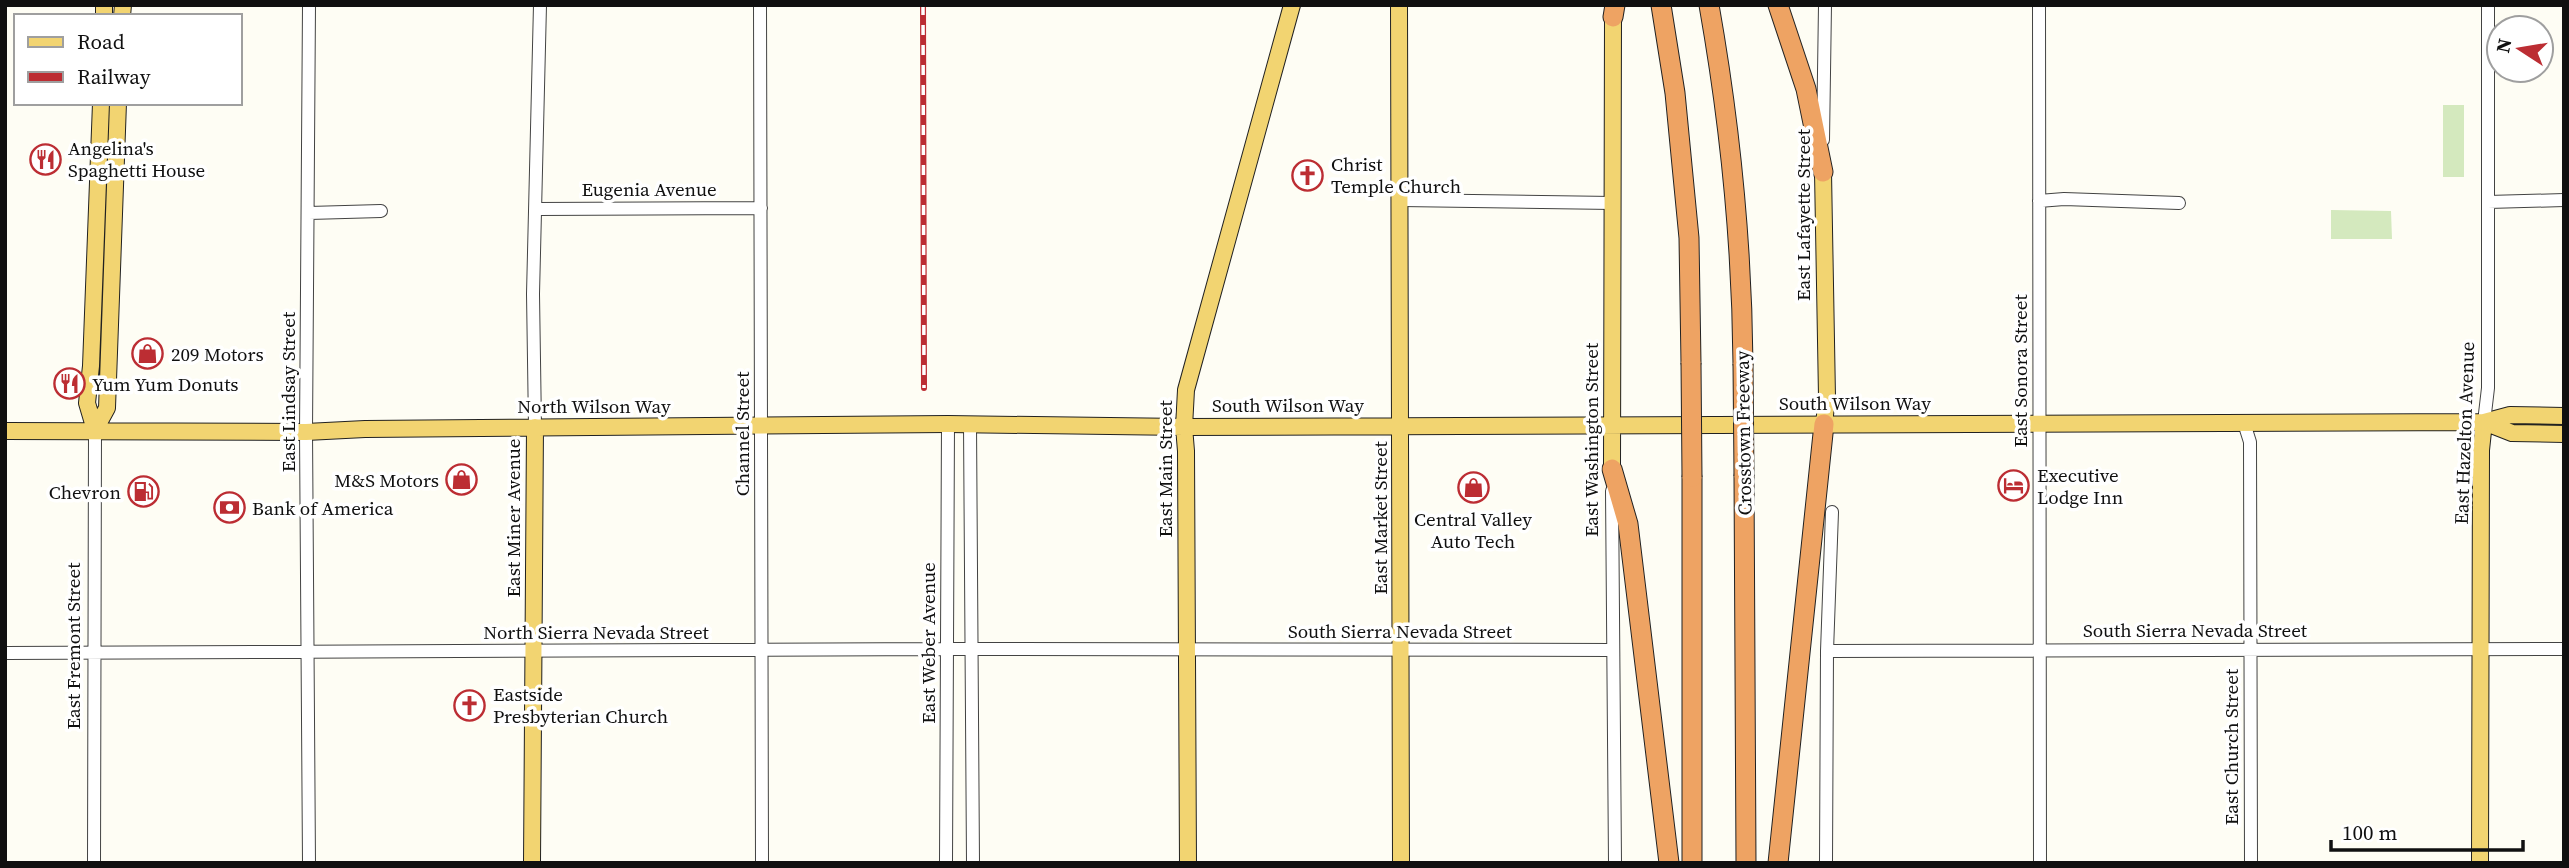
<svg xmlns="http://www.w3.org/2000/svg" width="2569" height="868" font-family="'Source Serif 4',serif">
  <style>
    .green { fill: #d4e9be }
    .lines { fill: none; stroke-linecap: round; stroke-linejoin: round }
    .minor-casing { stroke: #434343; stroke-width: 14 }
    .major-casing { stroke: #212121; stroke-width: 18 }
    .highway-casing { stroke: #212121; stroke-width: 21 }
    .minor { stroke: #fff; stroke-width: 12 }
    .major { stroke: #f2d471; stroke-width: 16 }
    .highway { stroke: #eea363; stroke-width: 19 }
    .rail-casing { stroke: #bc2d33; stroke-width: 6 }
    .rail { stroke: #fff; stroke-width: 3.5; stroke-dasharray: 10; stroke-linecap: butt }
    .highway-bridge-casing { stroke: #212121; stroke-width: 21; stroke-linecap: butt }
    .highway-bridge { stroke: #eea363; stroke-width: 19 }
    .labels { text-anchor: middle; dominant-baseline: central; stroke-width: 7; stroke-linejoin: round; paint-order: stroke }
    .poi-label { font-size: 19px; fill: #101010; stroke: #fff; text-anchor: start }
    .street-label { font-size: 19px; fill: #101010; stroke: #fff }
  </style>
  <rect width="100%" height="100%" fill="#fefdf4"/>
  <!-- green -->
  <path class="green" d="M2443 105H2464V177H2443Z
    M2331 210 2391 211 2392 239H2331Z"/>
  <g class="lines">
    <defs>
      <path id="minor" d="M760 5 762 863
        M2039 5 2040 863
        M1823 140 1825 5
        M1401 200 1613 203
        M2039 201 2064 199 2179 203
        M2488 202 2564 200
        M537 209 761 208
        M309 213 381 211
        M2484 422 2488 388V5
        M2244 423 2250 442 2251 863
        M970 424 973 863
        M535 427 533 294 540 5
        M1612 491 1615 863
        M1827 651 2564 649
        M5 653 948 649 1613 650
        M94 863 95 430
        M309 863 306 432 309 5
        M946 863 948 424
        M1826 863 1827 651 1832 512"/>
      <path id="major" d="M1399 5 1401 863
        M104 16V5
        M122 16 123 5
        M1823 172 1827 397 1824 424
        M2484 422 2512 433 2564 434
        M95 430 107 408 118 103
        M95 430 87 403 91 366 101 103
        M5 431 306 432 365 429 948 424 1184 427 2484 422 2510 415 2564 416
        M1612 469 1613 17
        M532 863 535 427
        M1188 863 1186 451 1184 427 1186 390 1292 5
        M2480 863 2481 450 2484 422"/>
      <path id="highway" d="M1661 5 1675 93 1689 238 1691 363
        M1709 5C1730 124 1742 243 1743 364
        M1778 5 1806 89 1823 172
        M1613 17 1615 5
        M1612 469 1628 524 1669 863
        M1744 476 1746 863
        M1692 863V477
        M1778 863 1824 424"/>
    </defs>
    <!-- minor casing -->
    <use href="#minor" class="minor-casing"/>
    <!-- major casing -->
    <use href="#major" class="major-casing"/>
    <!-- highway casing -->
    <use href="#highway" class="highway-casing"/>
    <!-- minor -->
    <use href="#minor" class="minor"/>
    <!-- major -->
    <use href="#major" class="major"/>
    <!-- highway -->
    <use href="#highway" class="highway"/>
    <defs>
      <path id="rail" d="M923 5 924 388"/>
    </defs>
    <!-- rail casing -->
    <use href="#rail" class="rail-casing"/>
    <!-- rail -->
    <use href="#rail" class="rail"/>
    <defs>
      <path id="highway-bridge" d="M1691 363 1692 477
        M1743 364 1744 476"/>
    </defs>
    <!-- highway-bridge casing -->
    <use href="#highway-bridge" class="highway-bridge-casing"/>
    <!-- highway-bridge -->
    <use href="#highway-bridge" class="highway-bridge"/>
  </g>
  <!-- icons -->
  <defs>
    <symbol id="restaurant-ring" viewBox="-11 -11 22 22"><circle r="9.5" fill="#fff" stroke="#bc2d33" stroke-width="1.5"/><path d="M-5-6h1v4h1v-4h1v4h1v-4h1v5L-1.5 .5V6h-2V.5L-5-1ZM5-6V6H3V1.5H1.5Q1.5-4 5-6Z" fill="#bc2d33"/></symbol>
    <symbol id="church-ring" viewBox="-11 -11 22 22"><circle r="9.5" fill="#fff" stroke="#bc2d33" stroke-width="1.5"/><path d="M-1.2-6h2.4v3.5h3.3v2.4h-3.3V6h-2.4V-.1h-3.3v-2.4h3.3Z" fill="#bc2d33"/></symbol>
    <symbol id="shop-ring" viewBox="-11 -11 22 22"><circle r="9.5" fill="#fff" stroke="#bc2d33" stroke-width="1.5"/><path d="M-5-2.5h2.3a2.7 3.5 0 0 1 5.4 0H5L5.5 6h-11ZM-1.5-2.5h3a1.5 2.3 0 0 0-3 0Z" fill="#bc2d33"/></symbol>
    <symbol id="hotel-ring" viewBox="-11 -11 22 22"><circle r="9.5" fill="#fff" stroke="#bc2d33" stroke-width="1.5"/><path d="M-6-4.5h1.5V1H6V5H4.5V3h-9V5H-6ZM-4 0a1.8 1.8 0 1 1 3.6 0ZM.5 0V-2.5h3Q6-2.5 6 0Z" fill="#bc2d33"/></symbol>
    <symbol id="fuel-ring" viewBox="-11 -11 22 22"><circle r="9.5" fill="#fff" stroke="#bc2d33" stroke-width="1.5"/><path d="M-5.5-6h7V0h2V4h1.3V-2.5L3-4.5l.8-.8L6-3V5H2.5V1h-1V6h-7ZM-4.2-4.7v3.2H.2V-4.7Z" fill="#bc2d33"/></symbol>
    <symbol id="bank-ring" viewBox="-11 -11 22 22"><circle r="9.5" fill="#fff" stroke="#bc2d33" stroke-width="1.5"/><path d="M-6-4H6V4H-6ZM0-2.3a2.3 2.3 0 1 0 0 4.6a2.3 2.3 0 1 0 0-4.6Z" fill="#bc2d33"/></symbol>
  </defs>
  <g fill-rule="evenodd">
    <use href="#restaurant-ring" x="28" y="142" width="35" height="35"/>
    <use href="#church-ring" x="1290" y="158" width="35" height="35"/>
    <use href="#shop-ring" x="130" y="336" width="35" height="35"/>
    <use href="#restaurant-ring" x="52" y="366" width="35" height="35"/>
    <use href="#shop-ring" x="444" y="462" width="35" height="35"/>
    <use href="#hotel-ring" x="1996" y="468" width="35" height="35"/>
    <use href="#shop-ring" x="1456" y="470" width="35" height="35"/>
    <use href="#fuel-ring" x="126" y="474" width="35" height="35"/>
    <use href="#bank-ring" x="212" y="490" width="35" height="35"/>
    <use href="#church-ring" x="452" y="688" width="35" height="35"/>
  </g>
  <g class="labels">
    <!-- poi labels -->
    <g class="poi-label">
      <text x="68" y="148">Angelina's<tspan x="68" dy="22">Spaghetti House</tspan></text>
      <text x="1331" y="164">Christ<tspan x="1331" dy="22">Temple Church</tspan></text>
      <text x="171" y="354">209 Motors</text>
      <text x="92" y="384">Yum Yum Donuts</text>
      <text x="2037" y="475">Executive<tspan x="2037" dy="22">Lodge Inn</tspan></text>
      <text x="439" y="480" text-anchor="end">M&amp;S Motors</text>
      <text x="121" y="492" text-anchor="end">Chevron</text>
      <text x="252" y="508">Bank of America</text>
      <text x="1473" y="519" text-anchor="middle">Central Valley<tspan x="1473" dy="22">Auto Tech</tspan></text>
      <text x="493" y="694">Eastside<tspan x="493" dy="22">Presbyterian Church</tspan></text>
    </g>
    <!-- street labels -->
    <g class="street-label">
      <text x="649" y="189">Eugenia Avenue</text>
      <text transform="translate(1803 215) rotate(-90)">East Lafayette Street</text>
      <text transform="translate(2020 371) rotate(-90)">East Sonora Street</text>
      <text transform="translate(288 392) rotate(-90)">East Lindsay Street</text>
      <text x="1855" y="403">South Wilson Way</text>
      <text x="1288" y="405">South Wilson Way</text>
      <text x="594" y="406">North Wilson Way</text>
      <text transform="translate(1743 433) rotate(-91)">Crosstown Freeway</text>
      <text transform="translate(2464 433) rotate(-88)">East Hazelton Avenue</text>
      <text transform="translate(742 434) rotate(-90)">Channel Street</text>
      <text transform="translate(1591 440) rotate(-90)">East Washington Street</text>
      <text transform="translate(1165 469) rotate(-90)">East Main Street</text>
      <text transform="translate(513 518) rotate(-90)">East Miner Avenue</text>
      <text transform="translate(1380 518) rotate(-90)">East Market Street</text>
      <text x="2195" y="630">South Sierra Nevada Street</text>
      <text x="1400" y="631">South Sierra Nevada Street</text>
      <text x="596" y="632">North Sierra Nevada Street</text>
      <text transform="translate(928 643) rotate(-90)">East Weber Avenue</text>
      <text transform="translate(73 646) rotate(-90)">East Fremont Street</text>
      <text transform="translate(2231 747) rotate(-90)">East Church Street</text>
    </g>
  </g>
  <!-- border -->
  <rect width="2569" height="868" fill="none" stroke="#101010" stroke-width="14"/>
  <!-- legend -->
  <rect x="14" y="14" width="228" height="91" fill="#ffffff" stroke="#9f9f9f" stroke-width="2"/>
  <rect x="28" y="37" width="35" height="10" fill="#f2d471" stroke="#9f9f9f" stroke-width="2"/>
  <text x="77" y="49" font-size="21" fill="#101010">Road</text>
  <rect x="28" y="72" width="35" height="10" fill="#bc2d33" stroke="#9f9f9f" stroke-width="2"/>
  <text x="77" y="84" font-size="21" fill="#101010">Railway</text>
  <!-- north arrow -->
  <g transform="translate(2520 49) rotate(282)"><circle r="33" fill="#ffffff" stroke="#9f9f9f" stroke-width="2"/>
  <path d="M0-5L12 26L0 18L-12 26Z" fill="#bc2d33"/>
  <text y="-10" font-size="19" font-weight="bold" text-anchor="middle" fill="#101010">N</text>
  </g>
  <!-- scale -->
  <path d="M2331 840v10h192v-10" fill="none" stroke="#101010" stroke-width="3.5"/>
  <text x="2342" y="840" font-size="21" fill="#101010" stroke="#ffffff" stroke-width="5" paint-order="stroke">100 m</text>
</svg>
